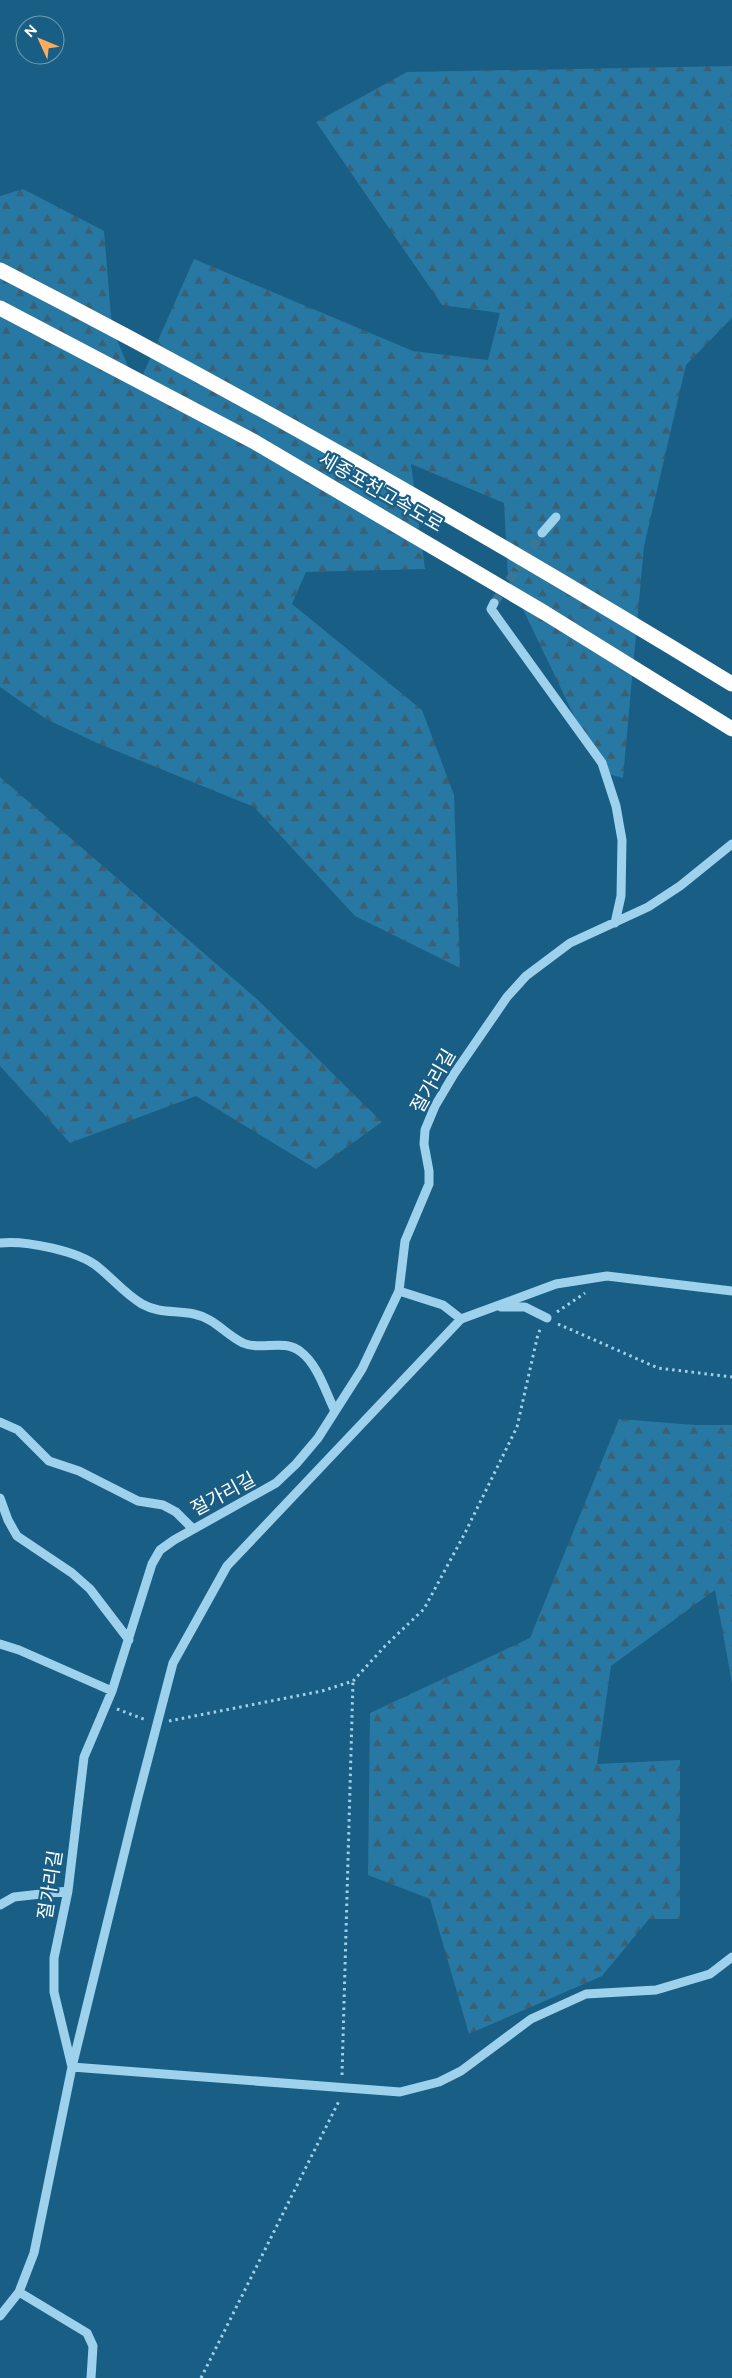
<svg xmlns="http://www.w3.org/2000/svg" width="732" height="2378" font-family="Figtree,'Noto Sans KR',sans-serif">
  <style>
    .forest { fill: url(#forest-firs) }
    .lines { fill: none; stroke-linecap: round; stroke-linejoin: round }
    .minor-tunnel { stroke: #3c7696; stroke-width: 9; stroke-dasharray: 9 4.5; stroke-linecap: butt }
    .path { stroke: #9ed1ec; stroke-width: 3; stroke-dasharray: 2.5 4; stroke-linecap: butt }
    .minor { stroke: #9ed1ec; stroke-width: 9 }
    .highway { stroke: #fff; stroke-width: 15 }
    .labels { text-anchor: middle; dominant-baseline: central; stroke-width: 4.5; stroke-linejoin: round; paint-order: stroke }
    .street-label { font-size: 19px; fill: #fff; stroke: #195e84 }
  </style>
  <defs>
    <pattern id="forest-firs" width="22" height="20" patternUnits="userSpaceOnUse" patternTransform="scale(1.25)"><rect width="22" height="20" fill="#2778a2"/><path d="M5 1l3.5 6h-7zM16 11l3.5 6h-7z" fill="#3b6073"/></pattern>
  </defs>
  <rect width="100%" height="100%" fill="#195e84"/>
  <!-- forest -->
  <path class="forest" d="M732 66V318L686 365 644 546 623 778 601 772 508 578 504 503 411 464 425 569 306 572 292 604 422 710 454 795 460 968 355 916 254 807 97 743 46 719 0 687V196L23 189 104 231 112 328 137 388 194 259 413 351 488 360 500 313 442 305 316 122 407 72Z
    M0 777 257 999 382 1122 316 1169 196 1096 70 1143 0 1066Z
    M619 1419 695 1425H732V1683L715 1590 611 1666 597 1764 680 1760V1919H649L602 1976 469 2034 430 1899 368 1875 370 1713 530 1638Z"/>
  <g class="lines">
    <!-- minor-tunnel -->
    <path class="minor-tunnel" d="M494 603 542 533"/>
    <!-- path -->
    <path class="path" d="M557 1312 585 1293
      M558 1324 658 1368 732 1377
      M117 1709 146 1720
      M169 1721 322 1691 353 1681 386 1645 424 1609 465 1533 517 1427 538 1334 541 1328
      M342 2075 353 1681
      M201 2378 340 2099"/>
    <!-- minor -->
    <path class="minor" d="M542 533 556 517
      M494 603 491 609 602 763 616 806 622 840 621 896 615 923
      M0 1243C25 1240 79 1251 98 1267 113 1279 125 1294 142 1304 160 1314 175 1310 194 1314 214 1318 225 1334 243 1343 261 1351 284 1338 301 1352 318 1365 326 1393 335 1411
      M399 1291 443 1305 461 1319
      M501 1307H525L547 1318
      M0 1422 18 1430 49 1461 79 1471 138 1501 163 1505 176 1512 192 1528
      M0 1498 8 1520 17 1536 72 1573 90 1589 129 1640
      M0 1644 19 1650 112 1691
      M0 1905 14 1897 68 1891
      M72 2067 54 1992V1958L68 1891 84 1757 112 1691 152 1564 160 1550 174 1540 276 1483 296 1464 318 1438 362 1369 399 1291 405 1241 429 1184V1171L424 1144 425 1130 435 1106 454 1074 507 997 526 976 570 943 648 907 680 886 732 844
      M72 2067 400 2092 439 2082 461 2071 531 2019 586 1994 656 1990 710 1974 732 1957
      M19 2292 87 2333 93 2346 91 2378
      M0 2316 19 2292 34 2253 72 2067 137 1801 173 1663 227 1566 461 1319 556 1284 607 1276 732 1291"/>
    <!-- highway -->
    <path class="highway" d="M0 270C249 398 493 538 732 684
      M0 308 253 441 545 613 732 729"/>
  </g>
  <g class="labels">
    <!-- street labels -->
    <g class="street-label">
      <text transform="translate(381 492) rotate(30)">세종포천고속도로</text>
      <text transform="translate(433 1081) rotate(-60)">절가리길</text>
      <text transform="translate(223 1494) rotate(-28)">절가리길</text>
      <text transform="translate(50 1885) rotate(-81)">절가리길</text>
    </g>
  </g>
  <!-- north arrow -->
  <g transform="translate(40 40) rotate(314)"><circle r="24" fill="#195e84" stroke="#759eb5"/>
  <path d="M0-4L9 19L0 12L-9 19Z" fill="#ffac59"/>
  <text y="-8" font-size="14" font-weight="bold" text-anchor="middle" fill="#ffffff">N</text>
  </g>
</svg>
